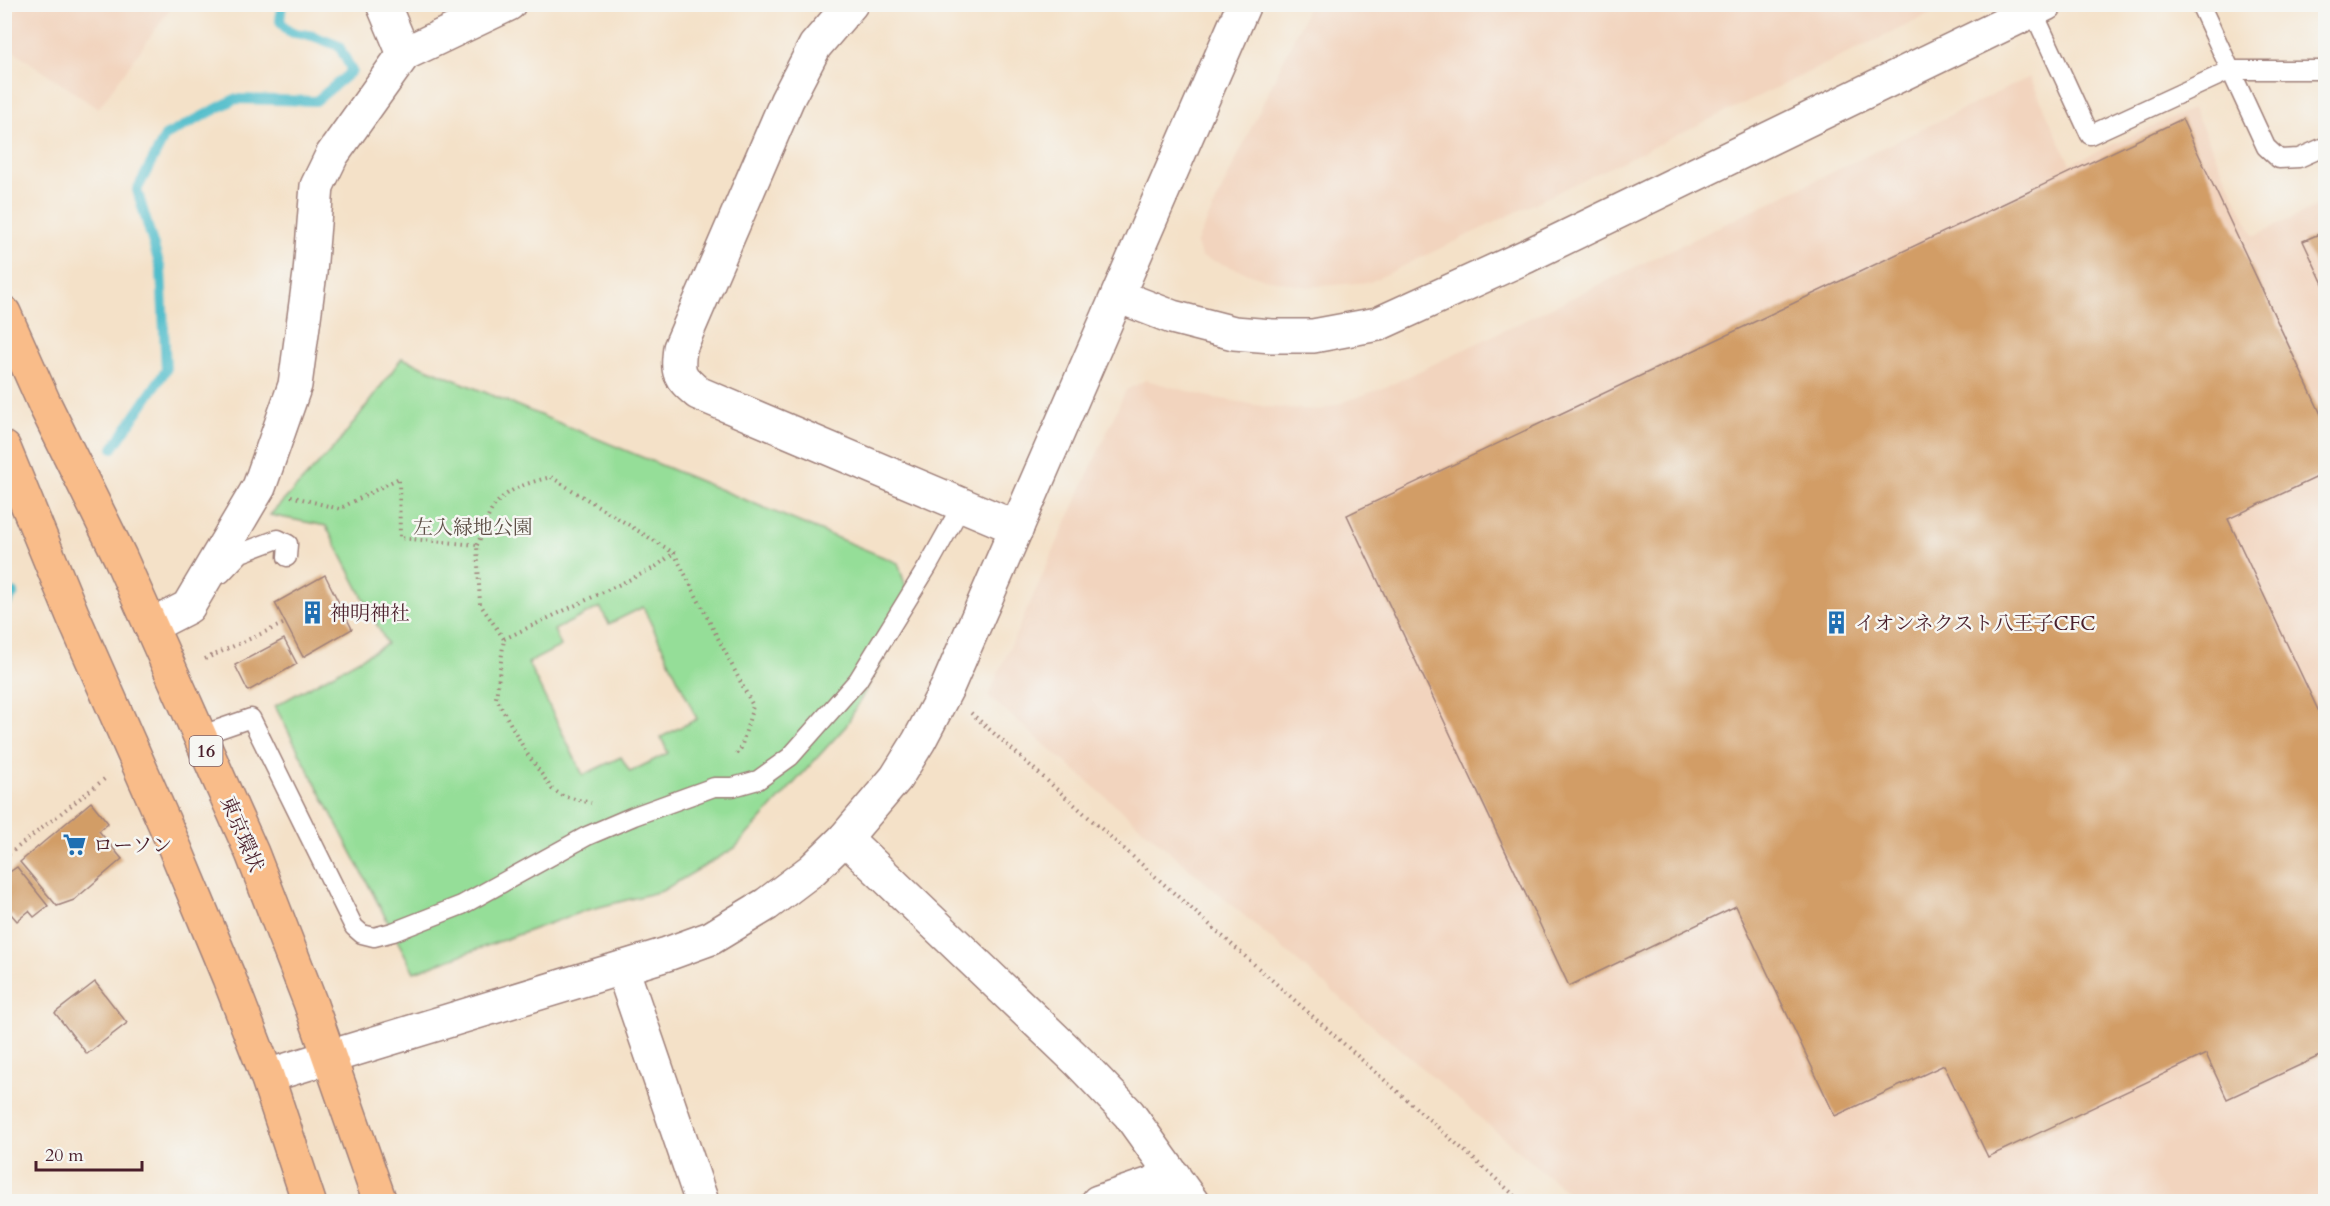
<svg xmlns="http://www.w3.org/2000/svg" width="2330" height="1206" font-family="Cardo,'Noto Serif JP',serif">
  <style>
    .built { fill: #f2d4be }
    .green { fill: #95de98; stroke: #707e62; stroke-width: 1.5; fill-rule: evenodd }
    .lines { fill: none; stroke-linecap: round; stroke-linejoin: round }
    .stream { stroke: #51bdcb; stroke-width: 10 }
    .building { fill: #d29d66 }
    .service-casing { stroke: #9f807a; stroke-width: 21 }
    .minor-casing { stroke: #9f807a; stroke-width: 36 }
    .tertiary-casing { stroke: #9f807a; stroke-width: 36 }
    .trunk-casing { stroke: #9f807a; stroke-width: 36 }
    .path { stroke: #9f807a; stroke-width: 4; stroke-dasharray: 1.5 4.5; stroke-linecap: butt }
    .service { stroke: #fff; stroke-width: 18 }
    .minor { stroke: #fff; stroke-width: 33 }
    .tertiary { stroke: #fff; stroke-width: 33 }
    .trunk { stroke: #f9bc89; stroke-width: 33 }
    .labels { text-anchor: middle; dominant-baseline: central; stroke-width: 5; stroke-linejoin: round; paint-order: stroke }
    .shield { fill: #f6f6f2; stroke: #7e6067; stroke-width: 1.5 }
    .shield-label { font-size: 18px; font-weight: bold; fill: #4a1f2b }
    .park-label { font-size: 20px; fill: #5d4f46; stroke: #f6f6f2 }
    .poi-label { font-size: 20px; fill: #4a1f2b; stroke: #f6f6f2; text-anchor: start }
    .street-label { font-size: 20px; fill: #4a1f2b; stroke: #f6f6f2 }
  </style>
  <rect width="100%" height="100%" fill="#f6f6f2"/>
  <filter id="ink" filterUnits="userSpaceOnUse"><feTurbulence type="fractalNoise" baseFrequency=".0167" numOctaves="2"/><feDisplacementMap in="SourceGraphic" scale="12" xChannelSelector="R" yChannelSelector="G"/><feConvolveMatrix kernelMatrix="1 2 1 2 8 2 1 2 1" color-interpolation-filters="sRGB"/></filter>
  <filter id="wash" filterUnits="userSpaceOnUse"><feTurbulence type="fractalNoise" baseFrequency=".008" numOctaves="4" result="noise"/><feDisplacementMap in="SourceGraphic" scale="24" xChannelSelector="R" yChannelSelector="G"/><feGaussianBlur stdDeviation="1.35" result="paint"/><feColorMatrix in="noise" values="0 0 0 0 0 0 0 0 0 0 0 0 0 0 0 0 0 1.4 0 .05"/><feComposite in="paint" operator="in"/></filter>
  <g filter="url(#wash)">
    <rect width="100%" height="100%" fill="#f4e1c8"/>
    <!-- built -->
    <path class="built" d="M20 5V4L173 5 98 109 5 45V26Z
      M1308 5V4L1949 5 1370 282 1307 287 1265 279 1202 257 1196 244 1303 19Z
      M2030 77 2070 164 2193 108 2254 236 2325 203V1201H1577L988 696 1126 390 1146 380 1205 396 1267 407 1321 410 1388 386Z"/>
    <!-- green -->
    <path class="green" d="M402 358 898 563 912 606 846 726 735 848 662 891 584 911 414 972 275 706 387 644 326 526 270 515 340 441ZM600 607 609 624 643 607 697 719 661 737 668 753 630 772 621 757 583 775 528 663 561 646 554 630Z"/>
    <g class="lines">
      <!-- stream -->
      <path class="stream" d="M113 448 166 370 161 270 137 190 165 136 235 99 316 101 352 71 339 46 313 36 289 32 280 21 282 4
        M4 607 14 593"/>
    </g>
    <g id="blocks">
      <!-- building -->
      <path class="building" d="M2182 119 2326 425V473L2228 519 2326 727V1053L2227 1099 2206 1054 1988 1157 1944 1065 1835 1116 1736 906 1569 986 1347 515Z
        M2326 231V290L2303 241Z
        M325 575 352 629 303 657 275 603Z
        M284 639 297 664 248 691 235 665Z
        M91 802 108 823 99 831 122 859 74 900 57 906 20 862Z
        M17 867 48 906 34 917 29 911 17 921 11 914 4 919V876Z
        M95 982 127 1023 87 1054 55 1013Z"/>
    </g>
  </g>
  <g filter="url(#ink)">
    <use href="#blocks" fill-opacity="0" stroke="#9f807a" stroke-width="1.5"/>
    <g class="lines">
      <defs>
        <path id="service" d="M2200 4 2266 147 2279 159 2299 158 2326 146
          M2033 11 2090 135 2231 70H2326
          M221 574 241 553 278 539 288 544 287 557
          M199 736 251 718 354 927 362 934 374 937 393 932 462 905 587 836 634 816 714 787H733L758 780 790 757 858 680 928 566 962 505"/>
        <path id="minor" d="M383 4 404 54
          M851 4 815 46 787 100 680 348C677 373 678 376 698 393L1017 528
          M151 626 188 607 259 487 263 476 295 385 310 273 317 186 332 155 404 54 509 4
          M845 838 1079 1062 1129 1114 1192 1202
          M622 968 702 1202
          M1098 1202 1174 1176"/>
        <path id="tertiary" d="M1118 296 1172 317 1234 333 1272 336H1313L1378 324 1527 256 2046 4
          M267 1076 667 954 711 938 767 904 812 870 845 838 896 778 919 741 947 688 1244 4"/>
        <path id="trunk" d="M4 313 45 405 120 557 252 853 310 1002 380 1202
          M4 448 73 616 167 829 229 978 267 1076 309 1202"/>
      </defs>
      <!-- service casing -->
      <use href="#service" class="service-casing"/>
      <!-- minor casing -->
      <use href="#minor" class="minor-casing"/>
      <!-- tertiary casing -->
      <use href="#tertiary" class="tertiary-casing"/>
      <!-- trunk casing -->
      <use href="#trunk" class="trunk-casing"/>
      <!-- path -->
      <path class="path" d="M291 496 339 509 399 478 400 538 477 545 480 604 504 639 496 698 526 752 552 789 563 796 591 803
        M477 545C483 533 487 515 495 505 508 488 531 482 551 477L674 553 753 706 741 748 735 757
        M504 639 654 568 674 553
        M205 659 285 623
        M971 713 1522 1202
        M4 858 107 777"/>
      <!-- service -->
      <use href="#service" class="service"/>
      <!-- minor -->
      <use href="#minor" class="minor"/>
      <!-- tertiary -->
      <use href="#tertiary" class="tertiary"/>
      <!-- trunk -->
      <use href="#trunk" class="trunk"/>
    </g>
  </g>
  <!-- icons -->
  <defs>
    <symbol id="building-bare" viewBox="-9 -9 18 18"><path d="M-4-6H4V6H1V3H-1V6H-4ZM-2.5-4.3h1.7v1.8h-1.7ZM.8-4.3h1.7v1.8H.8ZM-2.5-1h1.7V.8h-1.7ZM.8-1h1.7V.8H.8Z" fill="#1f6fb2" stroke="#f6f6f2" stroke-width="2.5" paint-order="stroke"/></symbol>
    <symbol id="supermarket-bare" viewBox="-9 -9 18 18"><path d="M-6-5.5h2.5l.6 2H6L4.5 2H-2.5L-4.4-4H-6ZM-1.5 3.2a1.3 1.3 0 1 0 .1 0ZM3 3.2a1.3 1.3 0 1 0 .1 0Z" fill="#1f6fb2" stroke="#f6f6f2" stroke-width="2.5" paint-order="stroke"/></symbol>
  </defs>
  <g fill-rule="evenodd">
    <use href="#building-bare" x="296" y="596" width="33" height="33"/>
    <use href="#building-bare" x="1820" y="606" width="33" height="33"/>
    <use href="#supermarket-bare" x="58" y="828" width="33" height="33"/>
  </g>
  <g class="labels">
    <!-- shield labels -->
    <rect class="shield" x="189.5" y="736" width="33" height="30" rx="4.5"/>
    <g class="shield-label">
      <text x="206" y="751">16</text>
    </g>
    <!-- park labels -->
    <g class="park-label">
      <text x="473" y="527">左入緑地公園</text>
    </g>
    <!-- poi labels -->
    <g class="poi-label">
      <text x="330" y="613">神明神社</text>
      <text x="1855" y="623">イオンネクスト八王子CFC</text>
      <text x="93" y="845">ローソン</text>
    </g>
    <!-- street labels -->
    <g class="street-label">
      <text transform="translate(242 834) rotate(67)">東京環状</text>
    </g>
  </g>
  <!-- margin -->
  <rect width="2330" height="1206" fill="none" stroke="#f6f6f2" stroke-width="24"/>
  <!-- scale -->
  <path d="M36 1161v9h106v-9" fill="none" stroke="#4a1f2b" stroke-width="3"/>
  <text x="45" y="1161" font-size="18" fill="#4a1f2b" stroke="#f6f6f2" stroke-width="4.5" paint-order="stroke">20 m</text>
</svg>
